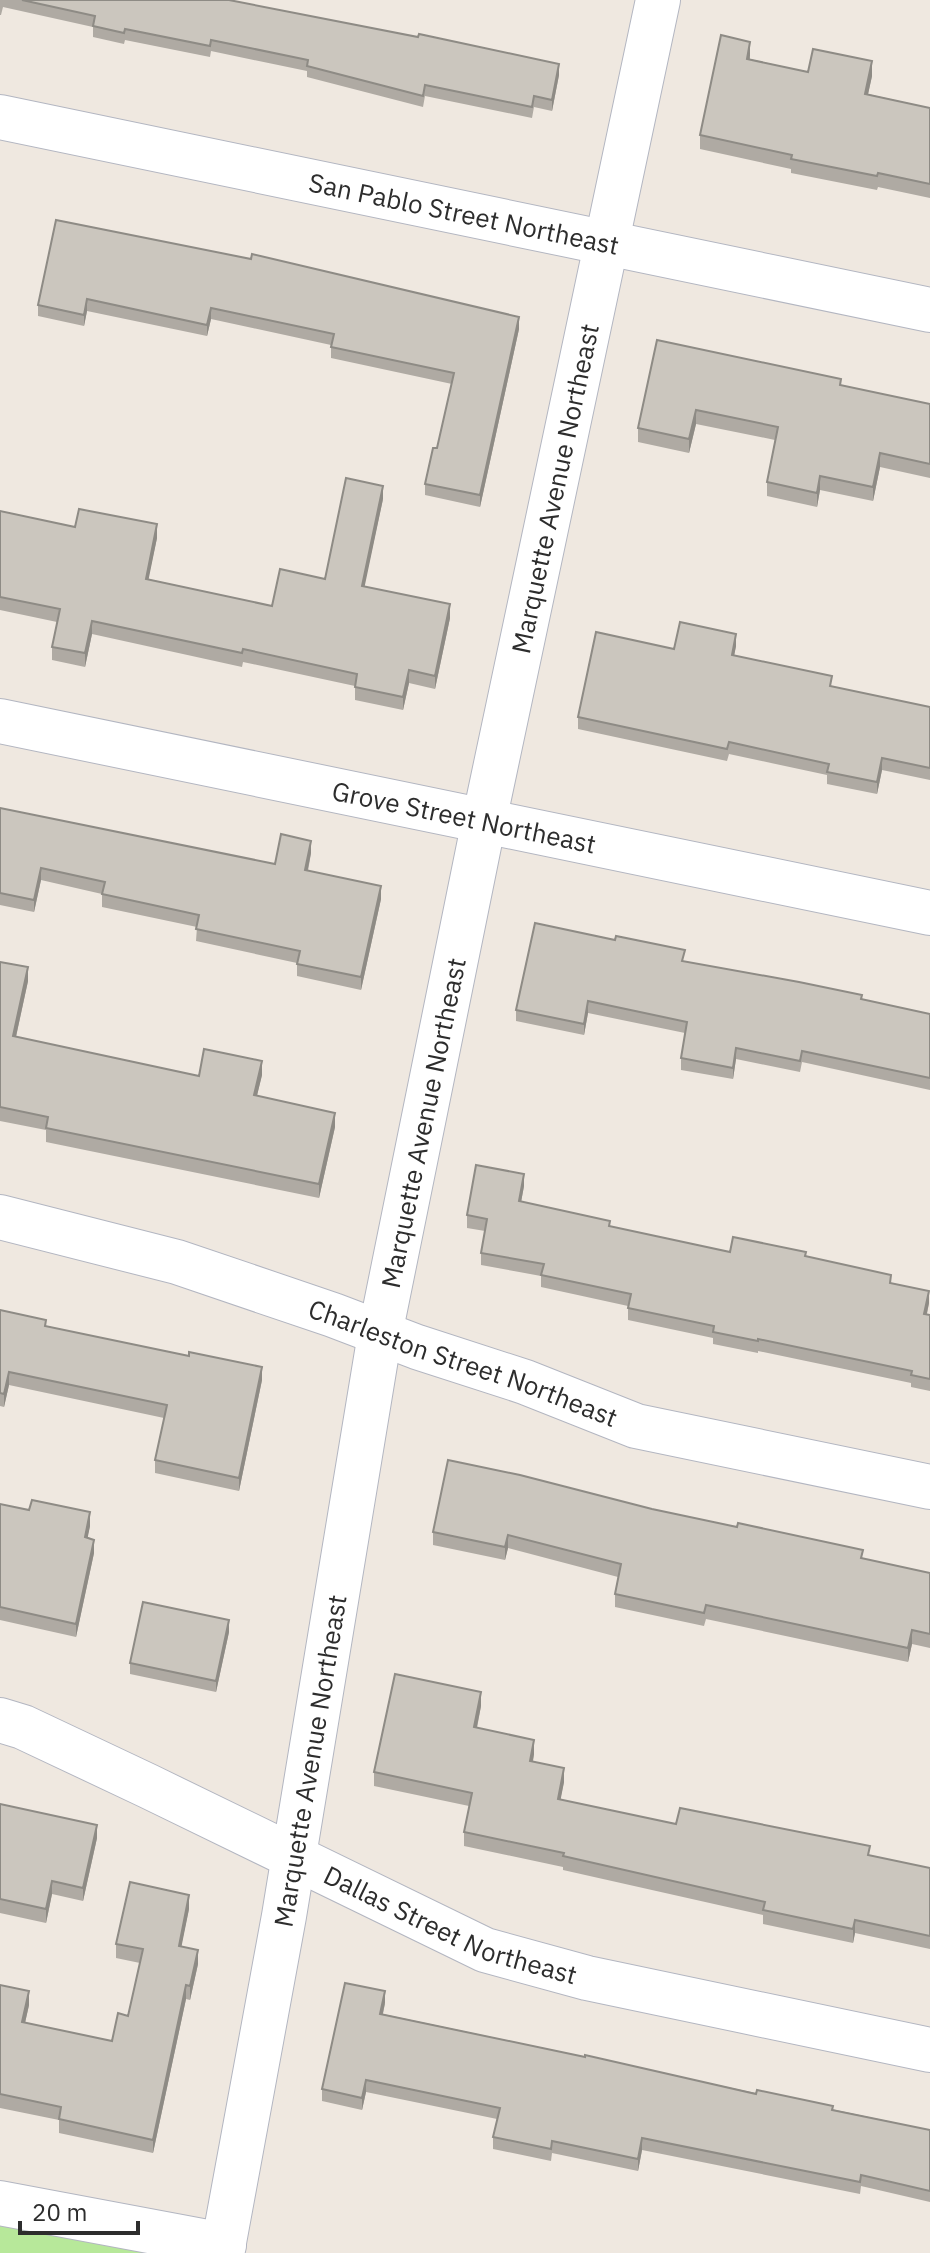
<svg xmlns="http://www.w3.org/2000/svg" width="930" height="2253" font-family="'IBM Plex Sans',sans-serif">
  <style>
    .green { fill: #b7e89a }
    .lines { fill: none; stroke-linecap: round; stroke-linejoin: round }
    .minor-casing { stroke: #b3b6c1; stroke-width: 46 }
    .minor { stroke: #fff; stroke-width: 44 }
    .wall { fill: #afaaa3 }
    .shaded-wall { fill: #8e8b85 }
    .building { fill: #cbc6be; stroke: #8e8b85; stroke-width: 2 }
    .labels { text-anchor: middle; dominant-baseline: central; stroke-width: 6; stroke-linejoin: round; paint-order: stroke }
    .street-label { font-size: 26px; fill: #2d2d2d; stroke: #fff }
  </style>
  <rect width="100%" height="100%" fill="#efe8e0"/>
  <!-- green -->
  <path class="green" d="M0 2224 175 2253H0Z"/>
  <g class="lines">
    <defs>
      <g id="minor">
        <path id="s1" d="M0 117 930 310"/>
        <path id="s2" d="M0 721 930 913"/>
        <path id="s3" d="M0 1217 177 1262 333 1315 417 1347 525 1382 636 1426 930 1487"/>
        <path id="s4" d="M0 1720 23 1727 148 1786 485 1950 587 1978 930 2050"/>
        <path d="M0 2203 224 2245"/>
        <path id="s5" d="M222 2253 284 1916 380 1334 484 821 658 0"/>
      </g>
    </defs>
    <!-- minor casing -->
    <use href="#minor" class="minor-casing"/>
    <!-- minor -->
    <use href="#minor" class="minor"/>
  </g>
  <!-- wall -->
  <path class="wall" d="M0 0H229L559 75 552 111 534 107 532 118 425 96 423 107 307 77V71L211 51 210 57 125 40 124 44 93 37V27L3 7 1 15H0Z
    M750 56V59L808 72 872 76 868 94 930 108V198L878 187 877 190 791 173V169L700 149V135Z
    M56 220 519 329 480 507 425 495V484L437 448 452 384 331 358V345L211 319 207 336 87 311 84 326 38 316V305Z
    M657 340 841 385 930 404V478L880 467 873 501 820 490 817 507 767 496V482L775 440 696 424 689 453 638 442V428Z
    M383 499 364 586 450 618 435 689 409 683 403 710 355 700V686L243 662 242 667 92 634 85 667 52 660V647L57 622 0 610V511L75 527 157 538 148 579 272 606 325 579Z
    M736 646 734 655 832 687 930 707V780L882 770 877 794 827 784V775L729 754 727 761 578 729V717L674 649Z
    M0 808 275 864 311 853 308 871 381 899 361 990 297 976V963L196 941 197 927 102 907V894L41 880 34 912 0 905Z
    M615 940 685 962 930 1014V1090L802 1062 800 1072 736 1059 733 1079 681 1070V1058L685 1033 588 1013 584 1035 516 1021V1010Z
    M0 962 28 981 16 1037 199 1076 262 1075 257 1095 335 1127 319 1198 46 1142V1130L0 1121Z
    M524 1186 521 1202 610 1226 730 1252 806 1256 891 1283 929 1303 927 1314 930 1315V1391L911 1387V1383L758 1351V1353L713 1344V1338L628 1320V1306L541 1287V1276L481 1265V1253L485 1231 467 1228V1215Z
    M0 1310 46 1326 262 1380 239 1491 155 1473V1460L164 1418 9 1385 4 1407 0 1406Z
    M0 1504 90 1526 87 1538 94 1553 76 1637 0 1620Z
    M652 1509 863 1559 930 1573V1648L912 1644 908 1662 706 1619 704 1626 615 1607V1594L618 1577 508 1548 505 1560 433 1545V1532Z
    M229 1632 216 1692 130 1674V1663Z
    M481 1706 477 1728 534 1754 533 1762 564 1782 560 1800 676 1824 870 1856 930 1868V1949L855 1933 853 1943 763 1924V1915L563 1870V1867L464 1846V1832L469 1806 374 1786V1772Z
    M0 1804 97 1838 83 1901 52 1894 46 1923 0 1913Z
    M189 1909 181 1946 198 1964 190 2000 186 1999 153 2153 59 2133V2120L0 2108V1985L29 2005 25 2023 112 2041 128 2016 140 1963 116 1958V1944Z
    M385 2003 383 2014 930 2130V2202L861 2186 860 2194 642 2150 638 2171 552 2153 551 2161 493 2149V2137L497 2119 366 2092 362 2110 322 2101V2089Z"/>
  <!-- shaded-wall -->
  <path class="shaded-wall" d="M750 42V56L747 73V59Z
    M872 61V76L865 108V94Z
    M559 64V75L552 111V100Z
    M87 299V311L84 326V315Z
    M211 308V319L207 336V325Z
    M519 317V329L480 507V495Z
    M696 410V424L689 453V439Z
    M880 453V467L873 501V487Z
    M820 476V490L817 507V493Z
    M383 486V499L362 599V586Z
    M157 524V538L146 592V579Z
    M450 604V618L435 689V676Z
    M92 621V634L85 667V653Z
    M736 634V646L732 667V655Z
    M409 670V683L403 710V697Z
    M882 758V770L877 794V782Z
    M311 841V853L305 883V870Z
    M41 868V880L34 912V900Z
    M381 886V899L361 990V977Z
    M28 967V981L13 1050V1036Z
    M588 1001V1013L584 1035V1024Z
    M736 1048V1059L733 1079V1068Z
    M262 1061V1075L254 1108V1095Z
    M335 1113V1127L319 1198V1184Z
    M524 1174V1186L519 1213V1201Z
    M929 1291V1303L924 1326V1314Z
    M262 1367V1380L239 1491V1478Z
    M9 1372V1385L4 1407V1394Z
    M90 1512V1526L85 1551V1537Z
    M508 1535V1548L505 1560V1547Z
    M94 1540V1553L76 1637V1624Z
    M229 1620V1632L216 1692V1681Z
    M912 1630V1644L908 1662V1648Z
    M481 1692V1706L474 1741V1727Z
    M534 1740V1754L530 1775V1761Z
    M564 1768V1782L558 1813V1799Z
    M97 1825V1838L83 1901V1888Z
    M52 1881V1894L46 1923V1909Z
    M189 1895V1909L179 1959V1946Z
    M855 1920V1933L853 1943V1929Z
    M198 1950V1964L190 2000V1986Z
    M186 1985V1999L153 2153V2140Z
    M29 1991V2005L22 2036V2022Z
    M385 1991V2003L380 2026V2014Z
    M366 2080V2092L362 2110V2098Z
    M642 2138V2150L638 2171V2159Z"/>
  <!-- building -->
  <path class="building" d="M22 0H229L418 37 419 34 559 64 552 100 534 96 532 107 425 85 423 96 307 66 308 60 211 40 210 46 125 29 124 33 93 26 95 16Z
    M721 35 750 42 747 59 808 72 813 49 872 61 865 94 930 108V184L878 173 877 176 791 159 792 155 700 135Z
    M56 220 251 259 252 254 519 317 480 495 425 484 433 448H437L454 373 331 347 334 334 211 308 207 325 87 299 84 315 38 305Z
    M657 340 841 379 840 385 930 404V464L880 453 873 487 820 476 817 493 767 482 778 427 696 410 689 439 638 428Z
    M346 478 383 486 362 586 450 604 435 676 409 670 403 697 355 687 357 674 243 649 242 653 92 621 85 653 52 647 60 609 0 597V511L75 527 79 509 157 524 146 579 272 606 280 569 325 579Z
    M680 622 736 634 732 655 832 676 830 686 930 707V768L882 758 877 782 827 772 829 764 729 742 727 749 578 717 596 632 674 649Z
    M0 808 275 864 281 834 311 841 305 870 381 886 361 977 297 964 300 951 196 929 199 915 102 894 105 882 41 868 34 900 0 893Z
    M535 923 615 940 616 936 685 950 682 961 799 982 862 995 861 999 930 1014V1078L802 1051 800 1061 736 1048 733 1068 681 1058 687 1022 588 1001 584 1024 516 1010Z
    M0 962 28 967 13 1036 199 1076 204 1049 262 1061 254 1095 335 1113 319 1184 46 1128 48 1117 0 1107Z
    M476 1165 524 1174 519 1201 610 1221 609 1226 730 1252 733 1237 806 1252 805 1256 891 1275 890 1283 929 1291 924 1314 930 1315V1379L911 1375 912 1371 758 1339V1341L713 1332 714 1326 628 1308 631 1294 541 1275 544 1264 481 1253 487 1219 467 1215Z
    M0 1310 46 1320 45 1326 189 1356V1352L262 1367 239 1478 155 1460 167 1405 9 1372 4 1394 0 1393Z
    M448 1460 520 1475 652 1509 737 1527 738 1523 863 1550 861 1558 930 1573V1634L912 1630 908 1648 706 1605 704 1613 615 1594 621 1564 508 1535 505 1547 433 1532Z
    M32 1500 90 1512 85 1537 94 1540 76 1624 0 1607V1504L29 1510Z
    M143 1602 229 1620 216 1681 130 1663Z
    M395 1674 481 1692 474 1727 534 1740 530 1761 564 1768 558 1799 676 1824 680 1808 870 1846 868 1855 930 1868V1936L855 1920 853 1929 763 1910 765 1902 563 1856 564 1853 464 1832 472 1793 374 1772Z
    M0 1804 97 1825 83 1888 52 1881 46 1909 0 1899Z
    M130 1882 189 1895 179 1946 198 1950 190 1986 186 1985 153 2140 59 2119 61 2107 0 2094V1985L29 1991 22 2022 112 2041 118 2013 128 2016 143 1949 116 1944Z
    M345 1983 385 1991 380 2014 585 2057V2055L756 2094 757 2090 833 2106 832 2110 930 2130V2191L861 2175 860 2182 642 2138 638 2159 552 2141 551 2149 493 2137 500 2108 366 2080 362 2098 322 2089Z"/>
  <g class="labels">
    <!-- street labels -->
    <g class="street-label">
      <text stroke="none"><textPath href="#s1" startOffset="474">San Pablo Street Northeast</textPath></text>
      <text stroke="none"><textPath href="#s5" startOffset="1796">Marquette Avenue Northeast</textPath></text>
      <text stroke="none"><textPath href="#s2" startOffset="474">Grove Street Northeast</textPath></text>
      <text stroke="none"><textPath href="#s5" startOffset="1148">Marquette Avenue Northeast</textPath></text>
      <text stroke="none"><textPath href="#s3" startOffset="486">Charleston Street Northeast</textPath></text>
      <text stroke="none"><textPath href="#s5" startOffset="500">Marquette Avenue Northeast</textPath></text>
      <text stroke="none"><textPath href="#s4" startOffset="496">Dallas Street Northeast</textPath></text>
    </g>
  </g>
  <!-- scale -->
  <path d="M20 2221v12h118v-12" fill="none" stroke="#2d2d2d" stroke-width="4"/>
  <text x="32" y="2221" font-size="24" fill="#2d2d2d" stroke="#ffffff" stroke-width="6" paint-order="stroke">20 m</text>
</svg>
